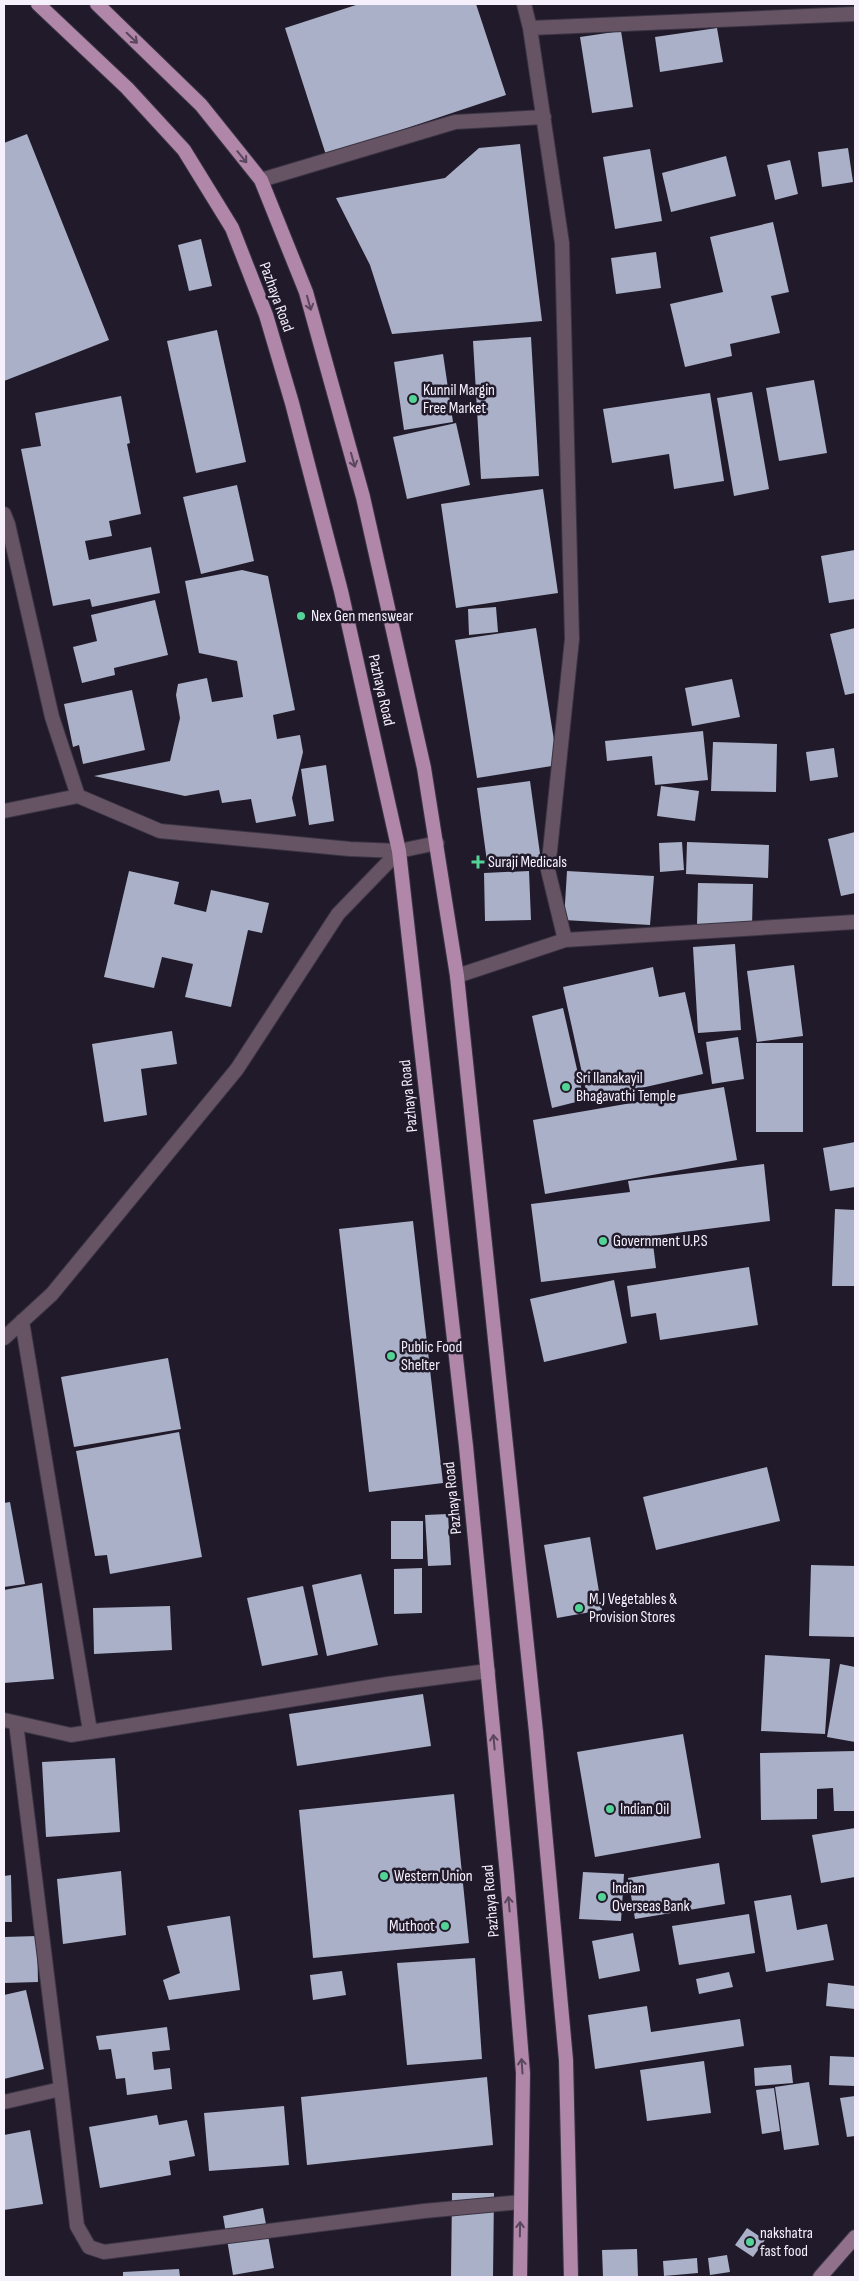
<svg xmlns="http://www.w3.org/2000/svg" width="859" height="2281" font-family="'Sofia Sans Condensed',sans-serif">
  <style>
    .building { fill: #aab0c7 }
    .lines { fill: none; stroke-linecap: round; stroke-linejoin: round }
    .minor-casing { stroke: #3a3444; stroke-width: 16 }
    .secondary-casing { stroke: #3a3444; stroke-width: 16 }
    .primary-casing { stroke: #3a3444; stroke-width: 16 }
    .minor { stroke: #665363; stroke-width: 14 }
    .secondary { stroke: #90708a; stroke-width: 14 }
    .primary { stroke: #b087a9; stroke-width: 14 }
    .oneway { stroke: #5a465d }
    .poi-dot { fill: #54d396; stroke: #211a2b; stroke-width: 2 }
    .labels { text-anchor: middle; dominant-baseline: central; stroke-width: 5; stroke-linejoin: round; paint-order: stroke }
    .street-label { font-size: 16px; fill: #f5f0fc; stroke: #211a2b }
    .poi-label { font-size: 16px; fill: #f5f0fc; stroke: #211a2b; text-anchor: start }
  </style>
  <rect width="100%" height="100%" fill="#211a2b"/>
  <!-- building -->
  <path class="building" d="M359 4H476L506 95 326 155 285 28Z
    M717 28 723 62 660 72 655 37Z
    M621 31 633 107 592 113 580 37Z
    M27 134 109 340 4 381V143Z
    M520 144 542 321 392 334 370 265 336 198 445 178 479 148Z
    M848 148 853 182 822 187 818 152Z
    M650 149 662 221 615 229 603 157Z
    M726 156 736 196 671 212 662 173Z
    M790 160 798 194 775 200 767 165Z
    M773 222 789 292 771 296 780 333 730 344 732 356 685 367 670 304 723 292 710 237Z
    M201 239 212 286 189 291 178 245Z
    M656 252 661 288 616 294 611 258Z
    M217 330 246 462 196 473 167 341Z
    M531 337 539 476 481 479 473 341Z
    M443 354 453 422 404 430 394 362Z
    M814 380 827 453 779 461 766 388Z
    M752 392 769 489 734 496 717 398Z
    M710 393 724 481 674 489 669 454 612 463 603 409Z
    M121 396 130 443 127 444 141 514 109 521 112 536 85 541 89 560 151 547 160 593 92 607 90 599 53 606 21 449 41 446 35 413Z
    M456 423 470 485 407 499 393 437Z
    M237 485 254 561 201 574 183 497Z
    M543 489 558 593 456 608 441 504Z
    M855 550V599L829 603 821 556Z
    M242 570 268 576 295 710 273 715 277 739 300 735 303 752 292 798 296 816 256 823 251 799 222 803 219 790 185 796 94 776 170 761 180 718 176 695 178 684 207 678 212 702 243 697 237 661 199 653 185 581Z
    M155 600 168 655 114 668 115 675 82 683 73 647 97 641 91 615Z
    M496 607 498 632 469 635 468 609Z
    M536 628 558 765 477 778 455 640Z
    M855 628V693L845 695 830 634Z
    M732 679 740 717 692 726 685 688Z
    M132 690 145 750 83 764 79 745 73 747 64 704Z
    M703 731 708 780 655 785 652 756 607 761 605 741Z
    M713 742 777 744 776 792 711 791Z
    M834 748 838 777 810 781 806 752Z
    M326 765 334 821 309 825 301 769Z
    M530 781 541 861 488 869 477 788Z
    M661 786 699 791 695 821 657 816Z
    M855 832V893L841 896 828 839Z
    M682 842 684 870 660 872 659 843Z
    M687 842 769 845 768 878 686 874Z
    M129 871 179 882 174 904 206 912 211 890 269 903 262 933 248 930 231 1007 185 997 193 964 162 957 154 988 104 977Z
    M529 871 531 920 485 921 484 873Z
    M567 871 654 876 650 925 564 920Z
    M698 883 753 884 752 927 697 925Z
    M735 944 741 1030 698 1033 693 947Z
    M794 965 803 1036 757 1042 747 971Z
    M653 967 659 997 685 992 703 1074 588 1100 563 987Z
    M563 1008 584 1100 552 1108 532 1016Z
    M172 1031 177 1064 141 1069 147 1115 104 1122 92 1044Z
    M738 1037 744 1079 712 1084 706 1042Z
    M756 1043H803V1132H756Z
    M724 1087 737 1160 545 1194 533 1120Z
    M855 1142V1187L830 1191 823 1148Z
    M764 1164 770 1221 652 1236 656 1268 541 1282 531 1204 630 1192 628 1181Z
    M835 1209 855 1210V1286H832Z
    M413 1221 443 1483 369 1492 339 1229Z
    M749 1267 758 1325 660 1340 656 1313 631 1317 627 1286Z
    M614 1280 627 1343 544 1362 530 1299Z
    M168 1358 181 1429 74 1447 61 1377Z
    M179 1432 202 1557 110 1574 107 1555 95 1556 76 1451Z
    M767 1467 780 1521 656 1550 643 1497Z
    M10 1502 25 1584 4 1587V1503Z
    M448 1514 451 1565 428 1566 425 1515Z
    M391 1521H423V1559H391Z
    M590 1537 602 1610 557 1618 544 1545Z
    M811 1565 855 1566V1637L809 1636Z
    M422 1568V1613L394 1614V1569Z
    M361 1574 378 1645 327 1656 312 1585Z
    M42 1583 54 1679 4 1683V1590Z
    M303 1586 318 1655 262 1666 247 1598Z
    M170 1606 172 1650 94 1654 93 1608Z
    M765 1655 830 1659 825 1734 761 1731Z
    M840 1664 855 1667V1742L827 1737Z
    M423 1694 431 1746 297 1766 289 1714Z
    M683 1734 701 1838 595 1857 577 1752Z
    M855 1751V1811H834L833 1788 817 1789V1819L761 1820 760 1753Z
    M115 1758 120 1832 46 1837 42 1762Z
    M454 1794 469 1943 313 1958 299 1810Z
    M855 1828V1877L821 1883 812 1835Z
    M719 1863 725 1904 635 1919 628 1878Z
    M121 1871 126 1935 63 1944 57 1879Z
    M583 1872 624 1874 621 1921 579 1919Z
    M11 1875 12 1922H4V1876Z
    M791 1895 797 1930 827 1924 834 1960 766 1972 754 1901Z
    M749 1914 755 1953 679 1965 672 1926Z
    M230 1916 240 1990 169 2000 163 1980 180 1973 167 1926Z
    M633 1933 640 1971 599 1979 592 1941Z
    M37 1936 38 1982 4 1983V1937Z
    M475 1958 482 2059 407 2065 397 1963Z
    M342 1971 346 1995 313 2000 310 1975Z
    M729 1972 733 1987 699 1994 696 1979Z
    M828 1983 855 1986V2009L826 2006Z
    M26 1990 44 2069 4 2079V1995Z
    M647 2006 651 2032 740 2019 744 2046 595 2069 588 2015Z
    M167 2027 170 2050 152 2052 154 2070 170 2068 172 2089 127 2095 125 2078 116 2079 111 2049 99 2050 96 2036Z
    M830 2056 855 2057V2086L829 2085Z
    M704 2061 711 2113 647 2121 640 2070Z
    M791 2065 793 2083 755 2086 754 2068Z
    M487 2077 493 2145 307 2165 301 2097Z
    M809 2082 819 2145 784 2150 775 2087Z
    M774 2088 780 2131 762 2134 756 2090Z
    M855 2096V2136L847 2137 840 2098Z
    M284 2106 289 2165 209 2171 204 2113Z
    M157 2115 159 2125 187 2120 195 2156 169 2161 171 2175 100 2188 89 2127Z
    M30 2130 43 2204 4 2210V2135Z
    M452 2193H494L493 2277H451Z
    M263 2208 274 2268 233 2275 223 2216Z
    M747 2228 765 2240 753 2257 735 2245Z
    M637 2249 638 2277H603L602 2250Z
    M727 2255 730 2272 710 2275 708 2258Z
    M697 2258 698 2273 664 2276 663 2261Z
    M179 2269 180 2277H123V2272Z"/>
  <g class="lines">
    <defs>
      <path id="minor" d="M524 4 530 28
        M261 180 455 122 544 117
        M4 514 8 524 52 717 78 796 160 831 350 849 399 851 437 843
        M4 811 78 796
        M565 940 855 922
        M457 976 565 940 548 870 572 639 562 243 530 28 855 14
        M22 1321 90 1731
        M4 1338 52 1294 237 1069 338 914 399 851
        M4 1720 71 1735 388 1684 488 1671
        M16 1723 61 2089
        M4 2102 61 2089 77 2226 89 2247 104 2252 424 2211 521 2202"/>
      <path id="secondary" d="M820 2277 855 2237"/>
      <path id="primary" d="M38 4 127 88 184 150 232 228 266 315 292 403 341 591 399 851 466 1446 507 1875 523 2073 520 2277
        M97 4 201 105 261 180 306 292 363 497 424 768 457 976 536 1732 566 2060 571 2277"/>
    </defs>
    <!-- minor casing -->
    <use href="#minor" class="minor-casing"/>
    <!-- secondary casing -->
    <use href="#secondary" class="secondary-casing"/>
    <!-- primary casing -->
    <use href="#primary" class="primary-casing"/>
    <!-- minor -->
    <use href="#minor" class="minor"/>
    <!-- secondary -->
    <use href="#secondary" class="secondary"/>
    <!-- primary -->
    <use href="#primary" class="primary"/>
  </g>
  <!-- one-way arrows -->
  <defs><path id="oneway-shaft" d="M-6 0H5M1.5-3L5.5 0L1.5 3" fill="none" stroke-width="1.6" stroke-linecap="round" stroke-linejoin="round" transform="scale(1.25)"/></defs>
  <g class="oneway">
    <use href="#oneway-shaft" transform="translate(132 38) rotate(44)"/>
    <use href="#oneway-shaft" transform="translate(242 157) rotate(51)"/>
    <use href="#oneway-shaft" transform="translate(309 303) rotate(74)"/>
    <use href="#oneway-shaft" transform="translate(353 460) rotate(74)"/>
    <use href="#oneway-shaft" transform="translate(494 1742) rotate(-95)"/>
    <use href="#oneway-shaft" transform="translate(509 1904) rotate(-95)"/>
    <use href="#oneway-shaft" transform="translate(522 2066) rotate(-94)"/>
    <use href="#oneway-shaft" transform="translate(520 2229) rotate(-89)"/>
  </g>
  <!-- markers -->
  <g class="poi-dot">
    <circle cx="413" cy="399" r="5"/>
    <circle cx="301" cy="616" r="5"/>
    <path d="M475.5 854.5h5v5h5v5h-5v5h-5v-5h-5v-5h5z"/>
    <circle cx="566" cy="1087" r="5"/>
    <circle cx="603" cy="1241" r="5"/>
    <circle cx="391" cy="1356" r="5"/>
    <circle cx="579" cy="1608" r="5"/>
    <circle cx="610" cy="1809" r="5"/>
    <circle cx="384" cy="1876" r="5"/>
    <circle cx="602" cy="1897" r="5"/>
    <circle cx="445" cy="1926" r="5"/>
    <circle cx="750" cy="2242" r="5"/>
  </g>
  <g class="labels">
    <!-- street labels -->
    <g class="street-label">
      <text transform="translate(276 297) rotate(70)">Pazhaya Road</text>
      <text transform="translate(381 690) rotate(77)">Pazhaya Road</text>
      <text transform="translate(409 1096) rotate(-96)">Pazhaya Road</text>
      <text transform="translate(453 1498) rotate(-96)">Pazhaya Road</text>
      <text transform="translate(491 1901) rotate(-95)">Pazhaya Road</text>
    </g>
    <!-- poi labels -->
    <g class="poi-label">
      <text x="423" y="390">Kunnil Margin<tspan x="423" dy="18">Free Market</tspan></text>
      <text x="311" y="616">Nex Gen menswear</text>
      <text x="488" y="862">Suraji Medicals</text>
      <text x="576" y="1078">Sri Ilanakayil<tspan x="576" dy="18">Bhagavathi Temple</tspan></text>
      <text x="613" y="1241">Government U.P.S</text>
      <text x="401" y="1347">Public Food<tspan x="401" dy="18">Shelter</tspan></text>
      <text x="589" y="1599">M.J Vegetables &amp;<tspan x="589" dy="18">Provision Stores</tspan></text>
      <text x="620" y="1809">Indian Oil</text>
      <text x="394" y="1876">Western Union</text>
      <text x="612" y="1888">Indian<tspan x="612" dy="18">Overseas Bank</tspan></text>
      <text x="435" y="1926" text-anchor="end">Muthoot</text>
      <text x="760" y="2233">nakshatra<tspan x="760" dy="18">fast food</tspan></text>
    </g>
  </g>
  <!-- border -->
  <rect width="859" height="2281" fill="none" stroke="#f5f0fc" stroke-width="10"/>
</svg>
